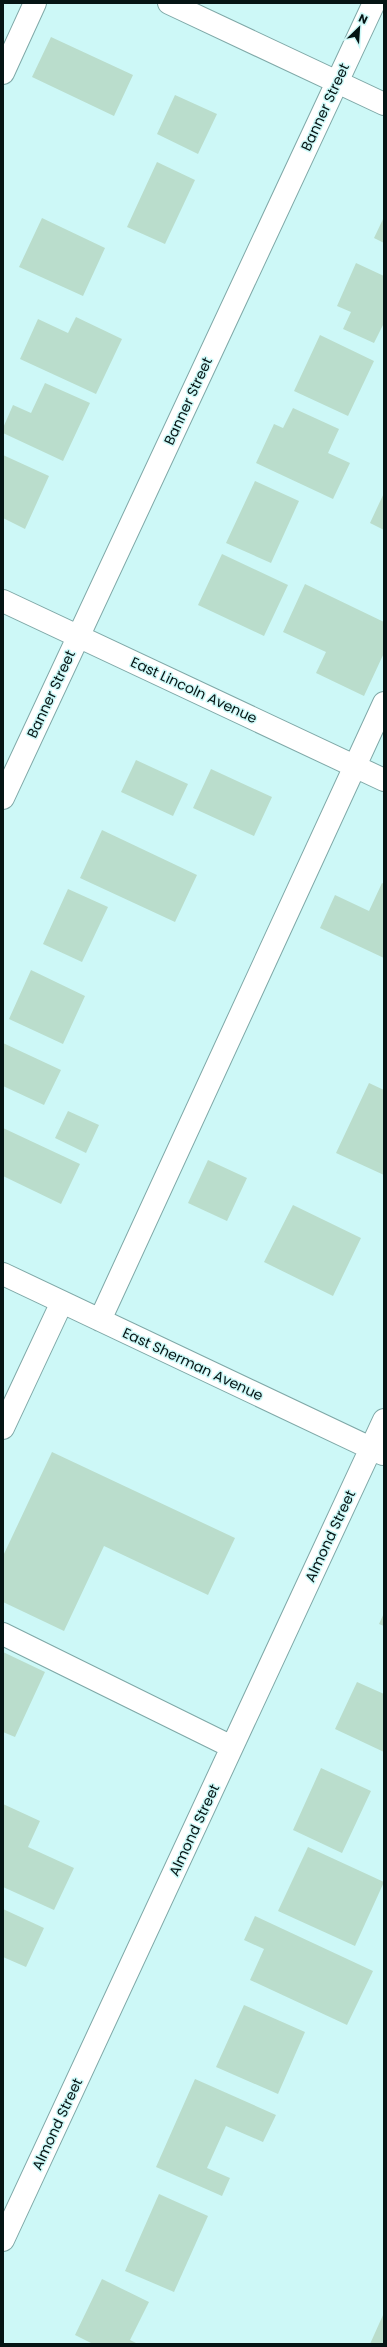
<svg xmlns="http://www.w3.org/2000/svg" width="387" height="2347" font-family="Poppins,sans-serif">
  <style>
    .building { fill: #baddcc }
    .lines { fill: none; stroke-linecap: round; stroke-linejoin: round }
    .minor-casing { stroke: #7fa8a7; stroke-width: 24 }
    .minor { stroke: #fff; stroke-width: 22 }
    .labels { text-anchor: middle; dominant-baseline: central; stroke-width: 3; stroke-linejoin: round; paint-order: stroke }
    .street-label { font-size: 14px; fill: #051414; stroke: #cdf8f7 }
  </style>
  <rect width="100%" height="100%" fill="#cdf8f7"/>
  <!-- building -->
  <path class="building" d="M51 37 133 75 114 116 32 77Z
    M175 95 217 114 198 154 157 134Z
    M157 162 195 180 165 244 127 227Z
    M384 217V243L374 238Z
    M42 218 105 248 83 296 19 267Z
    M356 263 384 276V323L374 343 343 329 351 312 337 306Z
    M76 317 122 339 96 394 20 359 38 319 68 333Z
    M320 335 374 361 348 416 294 391Z
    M45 383 90 403 63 461 3 433V428L13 405 31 413Z
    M293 408 339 429 328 453 350 463 333 499 256 463 274 424 283 428Z
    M3 455 49 476 25 529 3 518Z
    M255 481 299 501 271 563 226 543Z
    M384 493V530L370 523Z
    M222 554 288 585 264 636 198 605Z
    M305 584 384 622V653L364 696 316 673 326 652 283 632Z
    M136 760 188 784 173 816 121 792Z
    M211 769 272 797 254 836 193 808Z
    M102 830 197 875 175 922 80 878Z
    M382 883 384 884V958L320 928 335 895 369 911Z
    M68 889 108 907 82 962 43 944Z
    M31 970 85 996 63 1044 9 1019Z
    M3 1043 61 1070 44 1105 3 1086Z
    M369 1083 384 1090V1175L336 1153Z
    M68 1111 99 1125 86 1153 55 1138Z
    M3 1128 80 1164 61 1204 3 1176Z
    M208 1160 247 1178 227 1221 188 1203Z
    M293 1205 361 1238 333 1296 264 1262Z
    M52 1452 235 1538 208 1595 104 1546 64 1631 3 1602V1556Z
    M384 1613V1626L379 1624Z
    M3 1652 45 1672 15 1737 3 1732Z
    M357 1682 384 1694V1752L335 1729Z
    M321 1768 371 1791 342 1853 293 1830Z
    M3 1804 40 1821 28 1847 74 1868 54 1910 3 1887Z
    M308 1847 384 1882 355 1946 278 1911Z
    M3 1909 44 1928 26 1967 3 1957Z
    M255 1916 373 1971 347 2025 250 1980 264 1949 244 1940Z
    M244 2005 305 2032 278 2094 216 2067Z
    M195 2079 276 2115 263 2142 226 2126 207 2168 230 2178 222 2196 156 2167Z
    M159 2194 208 2216 174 2292 125 2271Z
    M102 2279 149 2302 130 2340 138 2344H93L75 2335Z
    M383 2315 384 2344H370Z"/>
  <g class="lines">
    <defs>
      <path id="minor" d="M169 3 384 104
        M3 73 35 3
        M3 601 384 780
        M3 798 374 3
        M3 1274 383 1454
        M100 1320 384 703
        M3 1428 62 1302
        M3 1634 232 1747
        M3 2240 384 1420"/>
    </defs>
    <!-- minor casing -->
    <use href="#minor" class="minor-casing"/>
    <!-- minor -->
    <use href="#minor" class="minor"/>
  </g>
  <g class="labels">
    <!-- street labels -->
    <g class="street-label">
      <text transform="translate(325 107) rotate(-65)">Banner Street</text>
      <text transform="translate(188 401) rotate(-65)">Banner Street</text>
      <text transform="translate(194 690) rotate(25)">East Lincoln Avenue</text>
      <text transform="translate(51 694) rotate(-65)">Banner Street</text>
      <text transform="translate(193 1364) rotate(25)">East Sherman Avenue</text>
      <text transform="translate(330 1536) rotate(-65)">Almond Street</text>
      <text transform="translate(194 1830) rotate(-65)">Almond Street</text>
      <text transform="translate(57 2124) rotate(-65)">Almond Street</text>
    </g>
  </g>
  <!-- border -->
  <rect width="387" height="2347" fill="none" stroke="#051414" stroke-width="8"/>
  <!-- north arrow -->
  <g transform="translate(359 28) rotate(25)" stroke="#cdf8f7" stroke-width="3" paint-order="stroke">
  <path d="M0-3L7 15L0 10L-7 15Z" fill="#051414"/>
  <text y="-6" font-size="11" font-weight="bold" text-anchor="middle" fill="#051414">N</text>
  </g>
</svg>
